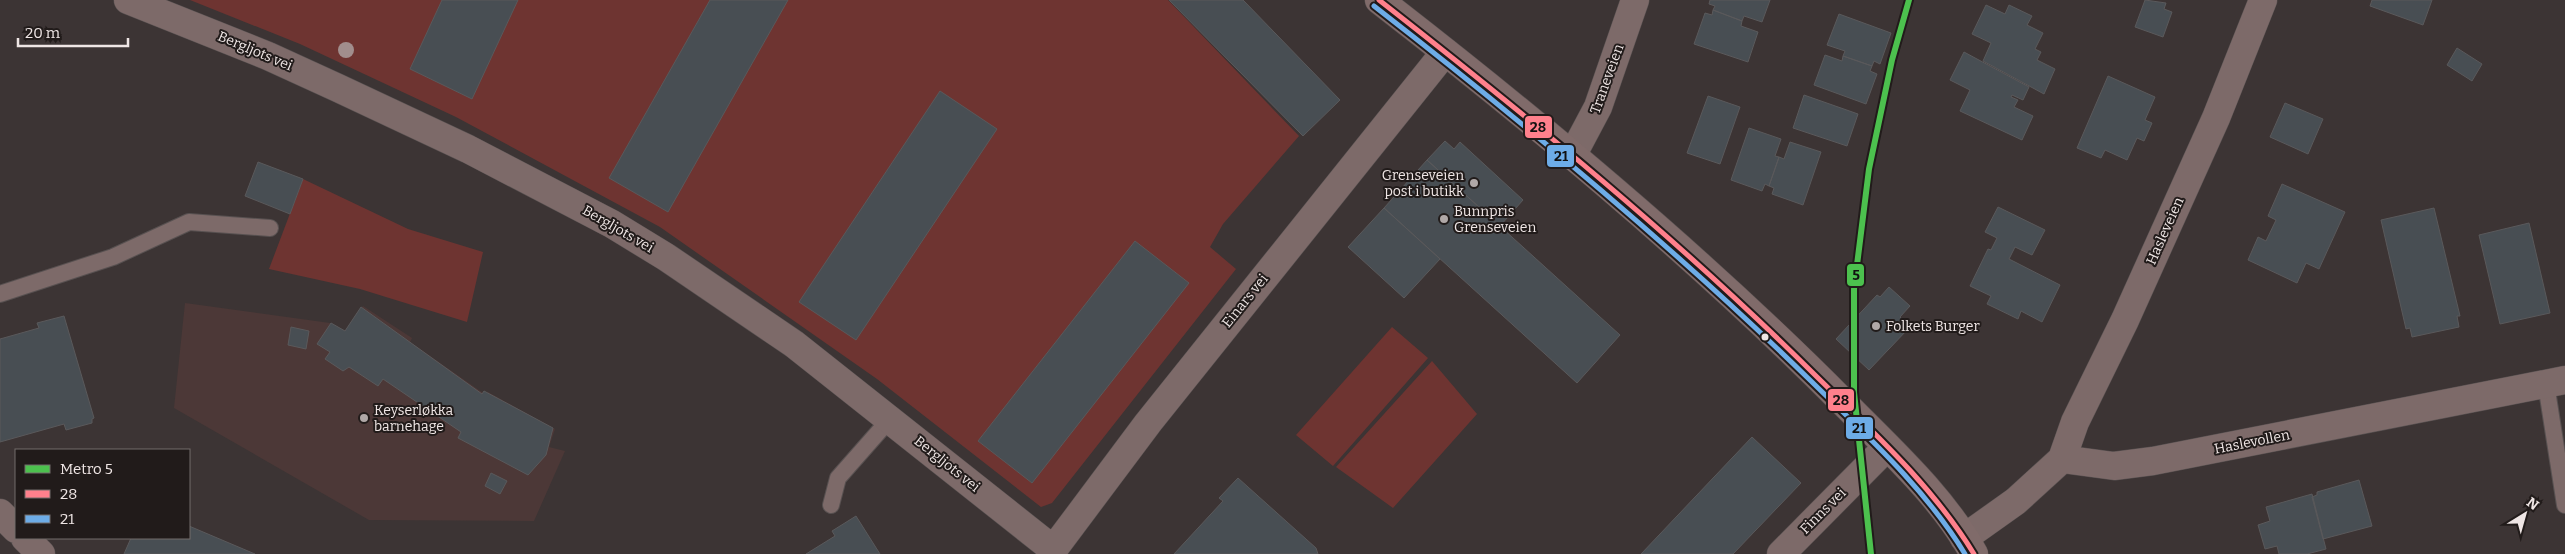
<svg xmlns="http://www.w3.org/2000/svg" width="2565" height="554" font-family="Bitter,serif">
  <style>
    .built { fill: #4c3837 }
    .green { fill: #6e3431 }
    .building { fill: #484e53; stroke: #5a595b }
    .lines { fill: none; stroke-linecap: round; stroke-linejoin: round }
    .lane-casing { stroke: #585151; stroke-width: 18 }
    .street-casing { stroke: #585151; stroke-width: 29 }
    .secondary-casing { stroke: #585151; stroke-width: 29 }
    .lane { stroke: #7d6a69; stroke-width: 16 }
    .street { stroke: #7d6a69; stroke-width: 28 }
    .secondary { stroke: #806b6a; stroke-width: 28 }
    .bus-1-casing { stroke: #211b1a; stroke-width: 9 }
    .bus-2-casing { stroke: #211b1a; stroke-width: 9 }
    .bus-1 { stroke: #ff808c; stroke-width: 5 }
    .bus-2 { stroke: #6dace7; stroke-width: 5 }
    .metro-1-casing { stroke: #211b1a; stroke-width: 10 }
    .metro-1 { stroke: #4cc14e; stroke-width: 6 }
    .tree { fill: #a18e8d }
    .poi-dot { fill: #b0a8a7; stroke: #211b1a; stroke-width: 2 }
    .bus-dot { fill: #efe6e5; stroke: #211b1a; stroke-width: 2 }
    .labels { text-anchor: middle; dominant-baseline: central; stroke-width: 4; stroke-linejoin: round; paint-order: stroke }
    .street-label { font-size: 14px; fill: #efe6e5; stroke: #211b1a }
    .poi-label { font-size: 14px; fill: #efe6e5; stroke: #211b1a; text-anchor: start }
    .line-badge { stroke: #211b1a; stroke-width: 2 }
    .pale-badge-label { font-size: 14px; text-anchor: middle; font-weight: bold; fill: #111 }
  </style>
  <rect width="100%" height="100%" fill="#3c3434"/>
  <!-- built -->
  <path class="built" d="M185 303 330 323 344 332 363 306 412 338 410 342 486 395 488 392 555 429 549 447 565 451 534 521 369 520 174 408Z"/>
  <!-- green -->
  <path class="green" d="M190 0H1168L1299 136 1223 224 1210 247 1236 269 1052 503 1041 507 877 379 660 227 456 117 300 44Z
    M303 179 408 229 483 252 467 322 360 289 269 269Z
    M1392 327 1428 358 1333 466 1296 435Z
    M1432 361 1477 414 1393 508 1336 467Z"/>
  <!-- building -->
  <path class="building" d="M442 0H518L472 99 410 69Z
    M710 0H788L668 212 609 178Z
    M1169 0H1243L1340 100 1303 136Z
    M1710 0H1770L1762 22 1744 16 1742 21 1713 10 1715 6 1709 4Z
    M2145 0 2166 3 2164 9 2172 12 2163 37 2135 27Z
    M2372 0H2432L2423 25 2370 6Z
    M1986 5 2005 14 2009 5 2032 16 2027 25 2043 33 2035 49 2041 52 2037 60 2055 69 2044 94 1983 61 1991 43 1972 34Z
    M1713 10 1742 21 1741 26 1758 32 1748 62 1694 44 1705 13 1712 15Z
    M1839 14 1891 33 1880 64 1874 61 1872 66 1843 56 1845 51 1827 45Z
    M2457 48 2482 64 2472 81 2447 65Z
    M1964 52 2029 87 2023 100 2012 95 2011 97 2018 100 2014 107 2033 116 2022 140 1960 111 1970 90 1950 80Z
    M1825 55 1842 61 1843 56 1872 66 1870 71 1877 74 1866 104 1814 85Z
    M2108 76 2155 97 2145 120 2152 123 2144 141 2137 138 2127 160 2105 150 2101 158 2077 148Z
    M940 91 997 129 856 340 799 302Z
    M1804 95 1858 114 1847 146 1793 128Z
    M1708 96 1740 107 1720 164 1687 153Z
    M2285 103 2323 119 2308 154 2270 137Z
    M1749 128 1781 139 1775 156 1779 157 1769 186 1765 184 1762 191 1731 180Z
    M1445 141 1454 149 1460 142 1523 200 1500 226 1427 160Z
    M1790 142 1821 152 1803 205 1772 194 1774 188 1769 186 1779 157 1784 159Z
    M1427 160 1620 335 1577 383 1384 208Z
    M258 162 303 179 290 214 245 196Z
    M2282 184 2345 212 2319 269 2306 263 2297 283 2248 260 2258 237 2266 241 2276 220 2268 216Z
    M1998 207 2045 230 2032 255 2015 247 2009 259 2060 285 2042 322 2021 311 2018 319 1987 304 1991 296 1970 286 1988 249 1991 250 1997 238 1985 232Z
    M1384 208 1440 259 1404 298 1348 247Z
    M2434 208 2460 316H2457L2459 327 2412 337 2410 328 2406 329 2381 220Z
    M2529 223 2550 313 2500 324 2479 235Z
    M1135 241 1189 283 1032 483 978 441Z
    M1889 287 1910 306 1900 317 1903 320 1901 323 1908 329 1869 370 1836 339 1877 295 1880 297Z
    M361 307 482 394 484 391 553 428 546 455 528 475 458 438 461 432 383 379 378 386 349 367 343 371 325 359 330 352 317 344 331 323 345 331Z
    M64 316 94 418 92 419V423L66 430 64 424 0 442V339L39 328 37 323Z
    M291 327 309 331 306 349 288 345Z
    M1752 437 1801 483 1733 554H1641Z
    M491 473 507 481 500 494 485 486Z
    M1238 478 1316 548 1318 554H1174L1223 501 1219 498Z
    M2359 480 2372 526 2323 539 2312 497 2317 495V492Z
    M2312 494 2326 549 2307 554H2279L2277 546 2265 549 2258 525 2270 521 2266 507Z
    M856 516 880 554H806L835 536 832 531Z
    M189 526 255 554H124L131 538H189Z"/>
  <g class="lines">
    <defs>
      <path id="lane" d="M0 294 113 257 189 222 270 228
        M2546 384 2565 505
        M831 505 838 478 890 419"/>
      <path id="street" d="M128 0 268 56 338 88 468 149 612 224 666 257 794 344 1054 550
        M1572 156 1598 107 1635 0
        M2062 459 2114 466 2153 461 2565 380
        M0 513 16 529
        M25 538 41 554
        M1964 538 2016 501 2062 459 2075 422 2125 320 2216 118 2263 0
        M1050 554 1148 423 1445 52
        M1781 554 1887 447"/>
      <path id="secondary" d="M1379 0C1538 123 1701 259 1843 402 1889 449 1942 496 1974 554"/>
    </defs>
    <!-- lane casing -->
    <use href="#lane" class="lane-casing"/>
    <!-- street casing -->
    <use href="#street" class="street-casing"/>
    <!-- secondary casing -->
    <use href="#secondary" class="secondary-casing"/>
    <!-- lane -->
    <use href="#lane" class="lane"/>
    <!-- street -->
    <use href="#street" class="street"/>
    <!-- secondary -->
    <use href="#secondary" class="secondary"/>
    <defs>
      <path id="bus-1" d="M1379 0C1530 118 1678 239 1814 374 1871 430 1932 485 1974 554"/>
      <path id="bus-2" d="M1374 6C1526 124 1674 247 1812 382 1866 435 1925 488 1965 554"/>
    </defs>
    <!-- bus-1 casing -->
    <use href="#bus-1" class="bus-1-casing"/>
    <!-- bus-2 casing -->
    <use href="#bus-2" class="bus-2-casing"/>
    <!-- bus-1 -->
    <use href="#bus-1" class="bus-1"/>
    <!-- bus-2 -->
    <use href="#bus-2" class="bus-2"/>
    <defs>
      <path id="metro-1" d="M1871 554 1854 392V289L1869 169 1892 60 1909 0"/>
    </defs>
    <!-- metro-1 casing -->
    <use href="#metro-1" class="metro-1-casing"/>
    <!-- metro-1 -->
    <use href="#metro-1" class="metro-1"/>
  </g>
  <!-- trees -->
  <circle class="tree" cx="346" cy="50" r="8"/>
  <!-- markers -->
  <g class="poi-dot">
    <circle cx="1474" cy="183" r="5"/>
    <circle cx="1444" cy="219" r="5"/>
    <circle cx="1876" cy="326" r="5"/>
    <circle cx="364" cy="418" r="5"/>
  </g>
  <circle class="bus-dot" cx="1765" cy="337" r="4.5"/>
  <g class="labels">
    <!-- street labels -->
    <g class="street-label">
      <text transform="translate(255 51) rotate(23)">Bergljots vei</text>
      <text transform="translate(1607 79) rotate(-70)">Traneveien</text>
      <text transform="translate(618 229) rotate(30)">Bergljots vei</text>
      <text transform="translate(2165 231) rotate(-66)">Hasleveien</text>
      <text transform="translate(1245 301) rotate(-51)">Einars vei</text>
      <text transform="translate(2252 442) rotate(-11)">Haslevollen</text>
      <text transform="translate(947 464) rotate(39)">Bergljots vei</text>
      <text transform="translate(1823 511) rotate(-45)">Finns vei</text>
    </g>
    <!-- poi labels -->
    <g class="poi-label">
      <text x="1464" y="175" text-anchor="end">Grenseveien<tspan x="1464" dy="16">post i butikk</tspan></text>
      <text x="1454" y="211">Bunnpris<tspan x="1454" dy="16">Grenseveien</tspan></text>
      <text x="1886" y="326">Folkets Burger</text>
      <text x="374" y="410">Keyserløkka<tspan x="374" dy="16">barnehage</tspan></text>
    </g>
  </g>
  <g class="line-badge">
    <rect x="1524" y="115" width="29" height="24" rx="5" fill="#ff808c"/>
    <rect x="1546" y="144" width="29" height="24" rx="5" fill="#6dace7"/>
    <rect x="1846" y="263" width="19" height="24" rx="5" fill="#4cc14e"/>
    <rect x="1827" y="388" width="28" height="24" rx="5" fill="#ff808c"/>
    <rect x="1845" y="416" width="29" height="24" rx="5" fill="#6dace7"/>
  </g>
  <g class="pale-badge-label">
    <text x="1538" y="132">28</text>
    <text x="1561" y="161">21</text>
    <text x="1856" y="280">5</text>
    <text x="1841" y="405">28</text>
    <text x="1859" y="433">21</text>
  </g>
  <!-- legend -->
  <rect x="15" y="449" width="175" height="90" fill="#211b1a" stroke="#736c6b"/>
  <rect x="25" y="465" width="25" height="8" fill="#4cc14e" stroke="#736c6b"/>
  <text x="60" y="474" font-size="15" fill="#efe6e5">Metro 5</text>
  <rect x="25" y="490" width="25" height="8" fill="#ff808c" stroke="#736c6b"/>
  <text x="60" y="499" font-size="15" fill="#efe6e5">28</text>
  <rect x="25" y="515" width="25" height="8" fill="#6dace7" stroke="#736c6b"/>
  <text x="60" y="524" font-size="15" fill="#efe6e5">21</text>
  <!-- north arrow -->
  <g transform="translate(2525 514) rotate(37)" stroke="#211b1a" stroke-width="4" paint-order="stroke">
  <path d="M0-4L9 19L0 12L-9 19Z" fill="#efe6e5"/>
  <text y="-8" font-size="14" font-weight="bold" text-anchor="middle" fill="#efe6e5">N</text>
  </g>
  <!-- scale -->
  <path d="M18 38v8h110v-8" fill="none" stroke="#efe6e5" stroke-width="2.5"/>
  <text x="25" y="38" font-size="15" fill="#efe6e5" stroke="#211b1a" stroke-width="4" paint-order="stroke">20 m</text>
</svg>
